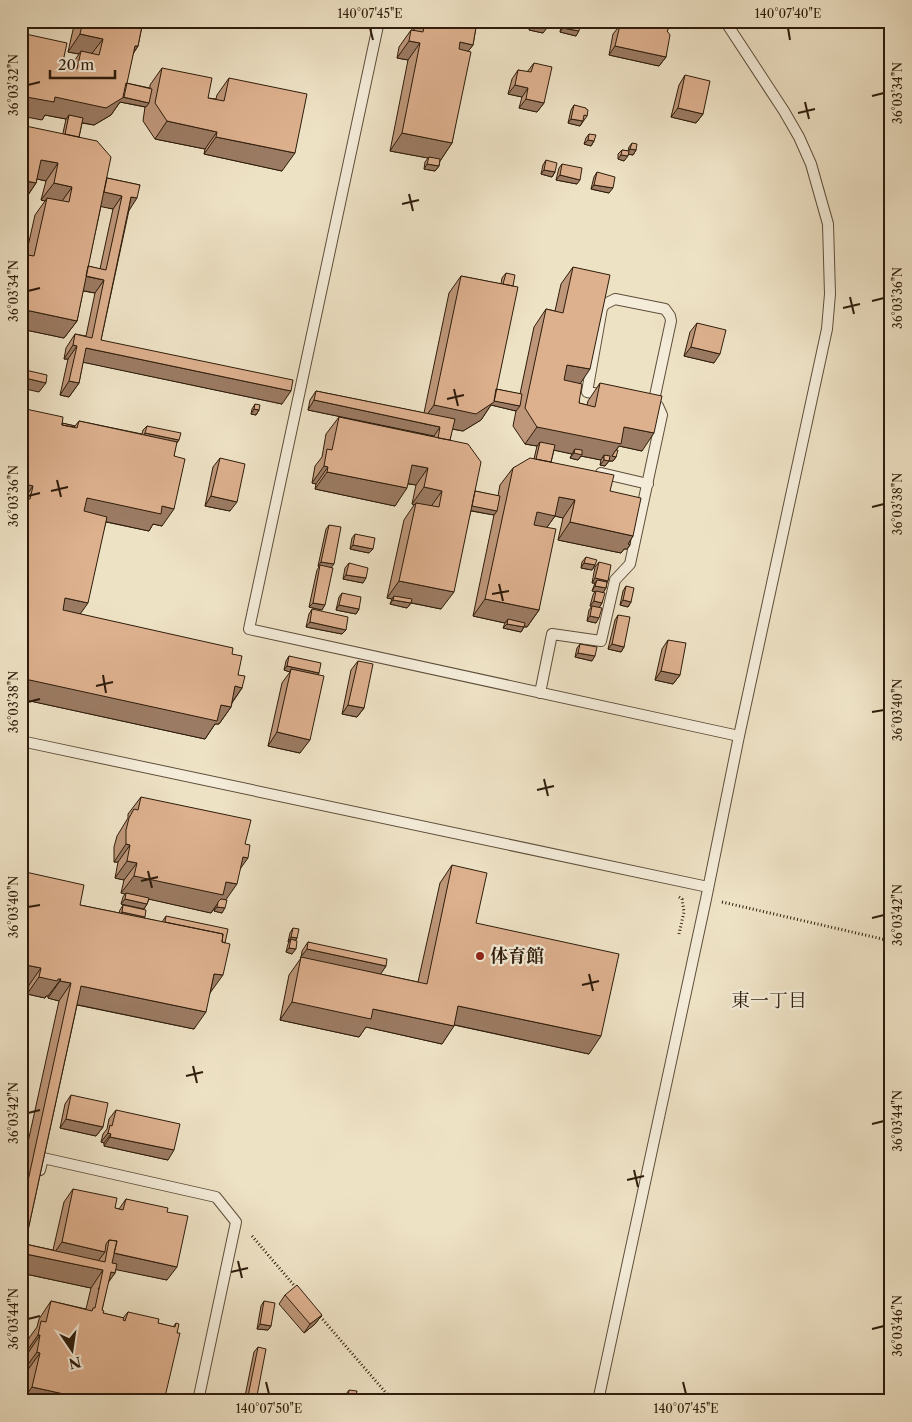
<svg xmlns="http://www.w3.org/2000/svg" width="912" height="1422" font-family="'Libre Caslon Text','Noto Serif JP',serif">
  <style>
    .lines { fill: none; stroke-linecap: round; stroke-linejoin: round }
    .service-casing { stroke: #5e4e3a; stroke-width: 12 }
    .path { stroke: #2e1c0b; stroke-width: 3; stroke-dasharray: 1 2.5; stroke-linecap: butt }
    .service { stroke: #f4ecd9; stroke-width: 10 }
    .wall { fill: #be977a; stroke: #2e1c0b; fill-rule: evenodd }
    .shaded-wall { fill: #9b7b63; stroke: #2e1c0b }
    .building { fill: #ddb08e; stroke: #2e1c0b }
    .ticks { fill: none; stroke: #2e1c0b; stroke-width: 2 }
    .poi-dot { fill: #8f2418; stroke: #f4ecd9; stroke-width: 2 }
    .labels { text-anchor: middle; dominant-baseline: central; stroke-width: 4.5; stroke-linejoin: round; paint-order: stroke }
    .poi-label { font-size: 18px; font-weight: bold; fill: #2e1c0b; stroke: #f4ecd9; text-anchor: start }
    .neighbourhood-label { font-size: 19px; fill: #2e1c0b; stroke: #f4ecd9 }
    .neatline { fill: none; stroke: #2e1c0b; stroke-width: 2 }
    .ticks-label { font-size: 12px; text-anchor: middle; fill: #2e1c0b }
  </style>
  <rect width="100%" height="100%" fill="#eee2c5"/>
  <filter id="stains"><feTurbulence type="fractalNoise" baseFrequency=".004" numOctaves="4"/><feColorMatrix values="0 0 0 0 .2 0 0 0 0 .09 0 0 0 0 .02 0 0 0 .5 -.17"/></filter>
  <radialGradient id="worn" r=".72"><stop offset=".6" stop-color="#630" stop-opacity="0"/><stop offset="1" stop-color="#630" stop-opacity=".3"/></radialGradient>
  <g class="lines">
    <defs>
      <path id="service" d="M379 21 249 629 739 736
        M605 395 587 392 602 308 605 304 615 299 665 309 670 316 671 321 653 405
        M601 473 648 484
        M540 693 552 634 601 641 615 580 630 564 662 415 658 406 649 404
        M21 741 708 887
        M40 1170 43 1158 216 1197 236 1222 198 1401
        M598 1401 706 899 739 736 827 329 830 294 828 224 811 164 799 137 784 111 725 21"/>
    </defs>
    <!-- service casing -->
    <use href="#service" class="service-casing"/>
    <!-- path -->
    <path class="path" d="M679 897 682 899 684 912 679 934
      M722 902 891 941
      M252 1236 298 1290
      M318 1314 393 1401"/>
    <!-- service -->
    <use href="#service" class="service"/>
  </g>
  <!-- wall -->
  <path class="wall" d="M75 21H143L138 46 133 54 126 83 150 88V85L162 68 208 98 216 99 217 95 229 78 282 171 204 154 205 149 155 139 143 121 145 107 120 102 111 115 94 125 82 123 79 137 107 178 140 185 129 210 101 340 282 404 83 362 79 383 69 397 60 395 68 359H64L66 348 75 334 86 336 95 293 83 291 77 321 64 338 21 329V254L26 255 35 215 45 201 41 200 46 181 37 179 36 183 24 201 63 133 66 119 45 115 42 120 62 66 70 67 79 54 68 52ZM101 206 113 209 100 269 88 266Z
    M416 21H477L473 45 468 51 452 143 440 161 439 166 435 171 424 169 425 162 428 158 390 151 408 60 397 58 399 47 411 30H414Z
    M531 21H548L543 33 529 30Z
    M562 21H581L576 36 560 32Z
    M618 21H670L667 31 666 57 659 66 609 55 613 34 617 29 616 24Z
    M534 63 544 103 537 112 519 108 522 97 508 94 512 79 518 70 527 72Z
    M685 75 703 114 696 123 671 117 679 85Z
    M574 105 586 109 587 116 580 126 568 123 571 110Z
    M589 134 594 141 591 146 584 144 586 138Z
    M632 143 636 150 633 155 628 154 624 161 618 159V154L622 150 628 151 629 147Z
    M546 160 555 172 552 177 541 174 543 165Z
    M562 164 577 184 556 180 559 168Z
    M597 172 609 193 591 189 594 177Z
    M573 267 580 383 579 403 587 405 588 401 600 383 642 451 619 446 616 450V457L613 461H609L605 466 600 465 601 460 581 456 578 460 570 458 572 454 554 450 551 462 610 491 633 536 631 539 630 545 627 549H624L621 553 558 540 563 518 555 516 547 527 539 610 527 627H524L521 632 503 628 505 623 473 616 494 515 471 511 441 609 411 603 407 608 390 604 392 599 387 598 404 520 414 505 412 504 416 485 408 484 395 506 315 489 316 484 312 483 315 466 322 457 326 434 339 417 434 437V436L308 410 310 400 316 391 424 413 449 293 461 276 501 284 502 278 506 273 513 286 496 389 520 394 534 327 546 309 555 311 561 284ZM491 405 516 411 513 426 525 444 537 446 534 459 513 468 500 485 498 496 475 491 450 440 452 429 463 431 481 420Z
    M697 323 714 363 684 356 690 332Z
    M255 404 259 410 256 415 251 414 252 409Z
    M21 408 62 423 75 426 79 421 142 434 143 430 147 426 179 440 176 444 174 456 162 526 153 524 149 531 106 522 80 614 232 654 242 688 232 703 231 707 219 724H215L205 739 21 699Z
    M220 458 230 511 205 506 213 467Z
    M329 525 331 568 322 610 309 607 317 570 319 567 318 566 326 529Z
    M355 534 369 553 350 549 352 538Z
    M586 557 595 565 592 570 581 568 582 562Z
    M599 562 607 582 606 588 603 592 602 603 599 607 596 623 587 621 589 610 592 606H590L593 595 595 591H592L595 583H592L595 567Z
    M349 563 363 583 343 579 345 568Z
    M626 586 631 602 628 607 620 605 623 591Z
    M342 593 359 609 356 614 336 610 339 597Z
    M312 609 346 630 342 634 306 627 309 614Z
    M618 615 624 647 621 652 608 649 615 620Z
    M668 640 680 675 673 684 655 680 662 649Z
    M580 644 592 661 575 657 577 648Z
    M289 656 319 673 318 675 300 753 268 746 282 683 290 672 284 670 286 661Z
    M358 661 364 708 357 717 342 714 351 670Z
    M141 797 240 869 225 900 222 913 214 911 215 907 211 913 149 899 147 904 144 909 121 904 123 897 125 894 121 893 124 880 115 878 118 862H114V847L117 836 128 818V814Z
    M452 865 476 923 589 1054 454 1025 442 1044 366 1027 359 1037 280 1020 289 975 301 958 302 951 308 942 386 966 380 974 418 982 440 883Z
    M21 871 80 905 119 913 120 910 123 905 144 918 162 922 166 916 210 993 194 1029 77 1005 25 1244 53 1250 64 1202 73 1189 115 1208 119 1209 126 1199 167 1212V1280L116 1269 115 1273 108 1282 102 1310 103 1313 123 1318 128 1312 158 1323 173 1327 176 1323 164 1401H21V1385H24L27 1371 24 1370 28 1353 26 1352 29 1338 37 1327 39 1319 51 1301 86 1309 91 1288 21 1273V1174L59 1001 48 998V996H46L45 998 27 994 29 985 21 984Z
    M293 928 297 938 296 940 292 954 286 952 288 944 289 942H288L290 933Z
    M71 1095 103 1127 96 1136 60 1128 65 1104Z
    M116 1110 168 1160 104 1146V1143L101 1142 103 1134 107 1129 109 1119Z
    M285 1295 322 1315 315 1324 304 1333 279 1304Z
    M264 1301 271 1326 268 1330 257 1329 261 1306Z
    M258 1347 256 1401H244L254 1352Z
    M349 1390 355 1401H341Z
    M224 1394 244 1401H219Z"/>
  <!-- shaded-wall -->
  <path class="shaded-wall" d="M516 21H525L529 22 526 27 514 24Z
    M533 25 547 28 543 33 529 30Z
    M563 28 579 31 576 36 560 32Z
    M80 34 103 39 90 56 81 51 79 54 68 52Z
    M409 41 420 43 408 60 397 58Z
    M460 42 473 45 460 62 448 59Z
    M135 46H138L126 64Z
    M615 46 666 57 659 66 609 55Z
    M515 85 528 88 522 97 508 94Z
    M21 96 55 97 118 96 149 103 146 107 120 102 111 115 94 125 68 120 69 115 66 119 45 115 42 120 21 116Z
    M526 99 544 103 537 112 519 108Z
    M678 108 703 114 696 123 671 117Z
    M571 119 583 121 580 126 568 123Z
    M167 121 217 132 205 149 155 139Z
    M402 133 452 143 440 161 429 157 428 158 390 151Z
    M216 137 295 153 282 171 204 154Z
    M588 140 594 141 591 146 584 144Z
    M630 149 636 150 633 155 627 154Z
    M621 155 628 156 624 161 618 159Z
    M41 160 58 163 46 181 29 177Z
    M427 164 439 166 435 171 424 169Z
    M544 170 555 172 552 177 541 174Z
    M560 175 580 180 577 184 556 180Z
    M21 180 36 183 24 201 21 200Z
    M54 183 72 187 60 204 47 198 45 201 41 200Z
    M594 185 613 188 609 193 591 189Z
    M102 191 122 196 113 209 93 205Z
    M131 197 137 198 128 212Z
    M84 276 104 280 95 293 75 289Z
    M21 309 77 321 64 338 21 329Z
    M73 345 77 346 68 359H64Z
    M691 347 720 354 714 363 684 356Z
    M86 348 291 391 282 404 77 361Z
    M567 365 590 369 578 387 554 382Z
    M21 377 46 383 39 392 21 388Z
    M69 381 79 383 69 397 60 395Z
    M488 399 520 406 516 411 491 405 481 420 463 431 421 423 434 405Z
    M314 400 440 427 434 436 308 410Z
    M254 409 259 410 256 415 251 414Z
    M537 427H624L654 433 642 451 619 446 612 456 616 457 613 461H609L605 466 600 465 604 460V455L601 460 581 456 578 460 570 458 574 453 575 449 572 454 539 447 540 442 537 446 525 444Z
    M145 433 179 440 175 445 142 438Z
    M412 465 428 468 416 485 400 482Z
    M324 466 328 467 316 484 312 483Z
    M327 472 407 488 395 506 315 489Z
    M21 483 33 486 21 503Z
    M424 487 442 491 430 508 416 503 414 505 412 504Z
    M211 496 237 502 230 511 205 506Z
    M559 497 575 500 563 518 555 516 543 533 524 529 537 512Z
    M87 498 162 506 174 509 162 526 153 524 149 531 75 515Z
    M466 504 497 511 494 515 462 509Z
    M570 522 633 536 628 544 630 545 627 549H624L621 553 558 540Z
    M353 545 373 549 369 553 350 549Z
    M321 562 334 564 330 569 318 566Z
    M584 563 595 565 592 570 581 568Z
    M346 575 366 578 363 583 343 579Z
    M595 578 608 581 605 585 597 580 595 583H592Z
    M399 581 454 592 441 609 393 599 394 596 392 599 387 598Z
    M595 586 606 588 603 593 592 591Z
    M65 598 88 603 76 620 53 615Z
    M485 599 539 610 527 627 507 623 508 619 505 623 473 616Z
    M393 600 411 603 407 608 390 604Z
    M623 600 631 602 628 607 620 605Z
    M594 601 602 603 599 608 590 606Z
    M313 603 325 605 322 610 309 607Z
    M339 605 359 609 356 614 336 610Z
    M590 616 599 618 596 623 587 621Z
    M310 622 346 630 342 634 306 627Z
    M507 624 524 627 521 632 503 628Z
    M612 644 624 647 621 652 608 649Z
    M578 653 595 656 592 661 575 657Z
    M287 666 319 673 316 677 291 669 290 672 284 670Z
    M21 669 27 671 21 678Z
    M661 671 680 675 673 684 655 680Z
    M25 679 221 705 231 707 219 724H215L205 739 21 699V685Z
    M235 686 242 688 230 705Z
    M348 705 364 708 357 717 342 714Z
    M277 732 310 740 300 753 268 746Z
    M126 844 130 845 118 862H114Z
    M243 857 248 858 235 876Z
    M127 861 137 863 124 880 115 878Z
    M134 876 226 882 237 884 225 901 220 900 211 913 126 894V893L125 894 121 893Z
    M125 899 147 904 144 909 121 904Z
    M217 907 225 908 222 913 214 911Z
    M122 912 145 917 142 921 118 916Z
    M291 937 297 938 294 943 291 939 289 942H288Z
    M289 948 296 949 292 954 286 952Z
    M307 949 386 966 380 975 300 958Z
    M21 964 41 968 29 985 21 984Z
    M214 974 223 975 210 993Z
    M39 977 61 979 48 996H46L45 998 27 994Z
    M60 981 71 983 59 1001 48 998Z
    M81 986 206 1012 194 1029 69 1003Z
    M292 1002 373 1009 454 1026 442 1044 366 1027 359 1037 280 1020Z
    M458 1006 601 1036 589 1054 446 1023Z
    M66 1119 103 1127 96 1136 60 1128Z
    M108 1133 111 1134 104 1143 101 1142Z
    M110 1137 174 1150 168 1160 104 1146Z
    M62 1242 105 1252 95 1265 52 1256Z
    M21 1253 103 1270 91 1288 21 1273Z
    M113 1253 177 1267 167 1280 103 1267Z
    M111 1272 115 1273 103 1290 98 1289Z
    M322 1315 315 1324 304 1333 310 1324Z
    M260 1324 271 1326 268 1330 257 1329Z
    M38 1335H40L28 1353 26 1352Z
    M37 1352 40 1353 27 1371 24 1370Z
    M32 1387 96 1401H22Z"/>
  <!-- building -->
  <path class="building" d="M83 21H143L138 46H135L124 97 106 108 55 97 54 102 21 96V33L67 43 62 66 77 69 81 51 99 55 103 39 80 34Z
    M425 21H477L473 45 460 42 459 49 471 52 452 143 402 133 420 43 409 41 411 30 423 32Z
    M533 21H548L547 28 533 25Z
    M564 21H581L579 31 563 28Z
    M623 21H670V27L667 31 670 35 666 57 615 46 620 25 624 23Z
    M534 63 552 67 544 103 526 99 528 88 515 85 518 70 531 72Z
    M162 68 212 78 208 98 224 101 229 78 307 94 295 153 216 137 217 132 167 121 155 103Z
    M685 75 710 81 703 114 678 108Z
    M126 83 152 89 149 103 123 97Z
    M574 105 586 108V109L588 110 587 116 584 115 583 121 571 119Z
    M69 115 83 118 79 137 65 134Z
    M21 125 97 141 111 157 77 321 21 309V254L34 256 47 198 69 202 72 187 54 183 58 163 41 160 36 183 21 180Z
    M589 134 596 135 594 141 588 140Z
    M632 143 637 144 636 150 630 149Z
    M622 150 629 151 628 156 621 155Z
    M429 157 440 159 439 166 427 164Z
    M546 160 557 163 555 172 544 170Z
    M562 164 582 168 580 180 560 175Z
    M597 172 615 177 613 188 594 185Z
    M107 178 140 185 137 198 131 197 101 340 293 380 291 391 86 348 79 383 69 381 77 346 73 345 75 334 92 338 104 280 86 276 88 266 106 270 122 196 104 192Z
    M573 267 610 275 590 369 567 365 564 380 582 384 579 403 595 407 600 383 662 396 654 433 624 427 621 444 537 427 525 408 546 309 563 313Z
    M506 273 515 275 513 286 503 284Z
    M461 276 518 287 494 402 476 414 434 405Z
    M697 323 726 330 720 354 691 347Z
    M21 369 47 375 46 383 21 377Z
    M496 389 522 394 520 406 494 401Z
    M316 391 455 419 450 440 438 438 440 427 314 400Z
    M255 404 260 405 259 410 254 409Z
    M21 408 63 417 62 425 77 428 79 421 177 442 174 456 185 459 174 509 162 506 161 514 87 498 84 511 107 517 88 603 65 598 63 610 233 648 232 654 242 656 238 675 245 676 242 688 235 686 231 707 221 705 217 721 25 679 27 671 21 669V531L28 499H30L33 486 21 483Z
    M339 417 468 444 481 462 454 592 399 581 416 503 439 507 442 491 424 487 428 468 412 465 407 488 327 472 328 467 324 466 327 449 332 450Z
    M62 423 75 426 74 427 62 425Z
    M147 426 181 433 179 440 145 433Z
    M540 442 555 445 551 462 536 459Z
    M575 449 582 450V455L574 453Z
    M616 450H618L616 457 612 456Z
    M604 455 610 456 609 461 604 460Z
    M220 458 245 464 237 502 211 496Z
    M530 458 614 475 610 491 641 498 633 536 570 522 575 500 559 497 555 516 537 512 534 525 556 529 539 610 485 599 513 468Z
    M475 491 500 496 497 511 472 506Z
    M329 525 341 527 334 564 321 562Z
    M355 534 375 538 373 549 353 545Z
    M586 557 597 560 595 565 584 563Z
    M599 562 611 565 608 581 595 578Z
    M349 563 368 568 366 578 346 575Z
    M320 565 333 568 325 605 313 603Z
    M597 580 607 582 606 588 595 586Z
    M626 586 634 588 631 602 623 600Z
    M596 591 605 593 602 603 594 601Z
    M342 593 361 597 359 609 339 605Z
    M394 596 412 599 411 603 393 600Z
    M592 606 602 608 599 618 590 616Z
    M312 609 348 617 346 630 310 622Z
    M618 615 630 617 624 647 612 644Z
    M508 619 525 623 524 627 507 624Z
    M668 640 686 643 680 675 661 671Z
    M580 644 597 647 595 656 578 653Z
    M289 656 321 663 319 673 287 666Z
    M358 661 373 664 364 708 348 705Z
    M291 669 324 676 310 740 277 732Z
    M141 797 251 820 245 844 250 845 248 858 243 857 237 884 226 882 223 895 134 876 137 863 127 861 130 845 126 844V830L129 818 134 809 138 810Z
    M452 865 487 873 476 923 619 954 601 1036 458 1006 454 1026 373 1009 371 1019 292 1002 301 957 427 984Z
    M21 871 84 885 80 905 223 934 222 942 230 944 223 975 214 974 206 1012 81 986 25 1244 105 1262 109 1240 117 1241 112 1263 117 1264 115 1273 111 1272 102 1310 104 1311 103 1313 124 1318 123 1320 125 1321 128 1312 159 1319 158 1323 175 1327 176 1323 179 1324 177 1333H180L164 1401H96L32 1387 40 1353 37 1352 40 1335H38L41 1321 46 1322 51 1301 92 1311 93 1308H95L103 1270 21 1253V1213L71 983 60 981 61 979H58L57 981 39 977 41 968 21 964Z
    M126 893 149 898 147 904 125 899Z
    M221 899 227 900 225 908 217 907 218 902Z
    M123 905 146 910 145 917 122 912Z
    M166 916 228 929 225 943 222 942 223 934 165 922Z
    M293 928 299 929 297 938 291 937Z
    M291 939 297 941 296 949 289 948Z
    M308 942 387 959 386 966 307 949Z
    M71 1095 108 1103 103 1127 66 1119Z
    M116 1110 180 1124 174 1150 110 1137 111 1134 108 1133 110 1125 112 1126Z
    M73 1189 117 1198 115 1208 123 1210 126 1199 168 1208 167 1212 188 1216 177 1267 114 1253 117 1241 109 1240 106 1244 105 1252 62 1242Z
    M297 1285 322 1315 310 1324 285 1295Z
    M264 1301 275 1303 271 1326 260 1324Z
    M258 1347 266 1349 256 1401H247Z
    M21 1384 26 1386 23 1397H21Z
    M349 1390 357 1391 355 1401H347Z
    M224 1394 244 1398V1401H222Z
    M298 1396 307 1398 306 1401H283L284 1397 297 1399Z
    M317 1399 327 1401H317Z"/>
  <!-- ticks -->
  <path class="ticks" d="M370 28 373 40M788 28 790 40M28 85 40 82M872 96 884 93M805 102 809 119M798 113 815 109M409 194 413 211M402 204 419 200M28 291 40 288M850 297 854 314M872 301 884 298M843 308 860 304M454 389 458 406M447 399 464 395M57 480 61 497M51 491 68 487M28 496 40 493M872 507 884 504M499 584 503 601M492 594 509 591M103 675 106 693M96 686 113 682M28 702 40 699M872 712 884 710M544 779 548 796M537 790 554 786M148 871 152 888M141 881 158 877M28 907 40 905M872 918 884 915M589 974 593 991M582 985 599 981M193 1066 197 1083M186 1076 203 1072M28 1113 40 1110M872 1124 884 1121M634 1170 638 1187M627 1180 644 1176M238 1261 242 1278M231 1272 248 1268M28 1319 40 1316M872 1329 884 1326M266 1382 269 1394M683 1382 686 1394"/>
  <!-- markers -->
  <circle class="poi-dot" cx="480" cy="956" r="5"/>
  <g class="labels">
    <!-- poi labels -->
    <g class="poi-label">
      <text x="490" y="956">体育館</text>
    </g>
    <!-- neighbourhood labels -->
    <g class="neighbourhood-label">
      <text x="769" y="1000">東一丁目</text>
    </g>
  </g>
  <!-- margin -->
  <rect width="912" height="1422" fill="none" stroke="#eee2c5" stroke-width="55"/>
  <!-- north arrow -->
  <g transform="translate(72 1350) rotate(167)" stroke="#f4ecd9" stroke-width="4" paint-order="stroke">
  <path d="M0-4L9 19L0 12L-9 19Z" fill="#2e1c0b"/>
  <text y="-8" font-size="14" font-weight="bold" text-anchor="middle" fill="#2e1c0b">N</text>
  </g>
  <!-- scale -->
  <path d="M50 70v8h65v-8" fill="none" stroke="#2e1c0b" stroke-width="2.5"/>
  <text x="58" y="70" font-size="15" fill="#2e1c0b" stroke="#f4ecd9" stroke-width="4" paint-order="stroke">20 m</text>
  <rect x="28" y="28" width="856" height="1366" class="neatline"/>
  <g class="ticks-label">
    <text x="370" y="18">140°07'45"E</text>
    <text x="788" y="18">140°07'40"E</text>
    <text transform="translate(14 85) rotate(-90)" y="4">36°03'32"N</text>
    <text transform="translate(898 93) rotate(-90)" y="4">36°03'34"N</text>
    <text transform="translate(14 291) rotate(-90)" y="4">36°03'34"N</text>
    <text transform="translate(898 298) rotate(-90)" y="4">36°03'36"N</text>
    <text transform="translate(14 496) rotate(-90)" y="4">36°03'36"N</text>
    <text transform="translate(898 504) rotate(-90)" y="4">36°03'38"N</text>
    <text transform="translate(14 702) rotate(-90)" y="4">36°03'38"N</text>
    <text transform="translate(898 710) rotate(-90)" y="4">36°03'40"N</text>
    <text transform="translate(14 907) rotate(-90)" y="4">36°03'40"N</text>
    <text transform="translate(898 915) rotate(-90)" y="4">36°03'42"N</text>
    <text transform="translate(14 1113) rotate(-90)" y="4">36°03'42"N</text>
    <text transform="translate(898 1121) rotate(-90)" y="4">36°03'44"N</text>
    <text transform="translate(14 1319) rotate(-90)" y="4">36°03'44"N</text>
    <text transform="translate(898 1326) rotate(-90)" y="4">36°03'46"N</text>
    <text x="269" y="1413">140°07'50"E</text>
    <text x="686" y="1413">140°07'45"E</text>
  </g>
  <rect width="100%" height="100%" filter="url(#stains)"/>
  <rect width="100%" height="100%" fill="url(#worn)"/>
</svg>
